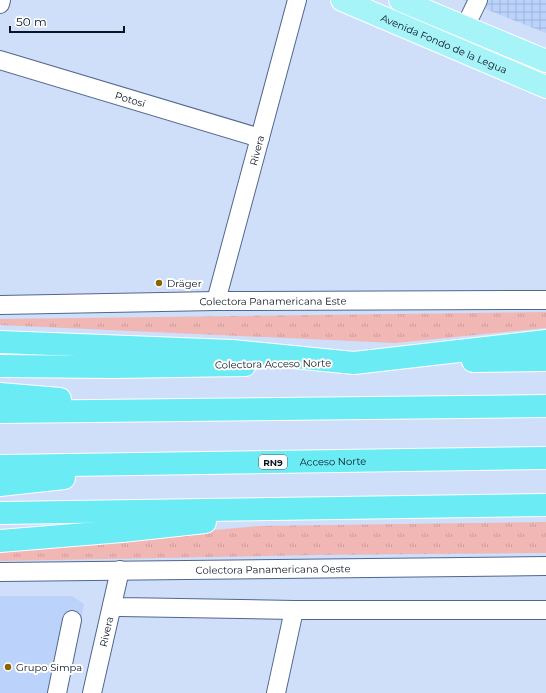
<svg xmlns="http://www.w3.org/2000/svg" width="546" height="693" font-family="Montserrat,sans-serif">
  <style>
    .built { fill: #bbd3fb }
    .industrial { fill: url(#industrial-grid) }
    .grass { fill: url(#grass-tufts) }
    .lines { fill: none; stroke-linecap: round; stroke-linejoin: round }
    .minor-casing { stroke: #51678d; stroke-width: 20 }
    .major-casing { stroke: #fff; stroke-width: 24 }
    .highway-casing { stroke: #fff; stroke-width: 24 }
    .minor { stroke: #fff; stroke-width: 18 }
    .major { stroke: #a6f3f8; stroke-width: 22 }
    .highway { stroke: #6bebf3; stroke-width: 22 }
    .poi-dot { fill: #8c6405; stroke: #fff; stroke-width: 1.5 }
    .labels { text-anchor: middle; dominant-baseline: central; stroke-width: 4; stroke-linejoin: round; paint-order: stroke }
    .shield { fill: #fff; stroke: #545a64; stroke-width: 1 }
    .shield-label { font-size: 9px; font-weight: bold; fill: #0b1422 }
    .street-label { font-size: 10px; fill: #0b1422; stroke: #fff }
    .poi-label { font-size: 10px; fill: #0b1422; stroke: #fff; text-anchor: start }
  </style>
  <defs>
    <pattern id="industrial-grid" width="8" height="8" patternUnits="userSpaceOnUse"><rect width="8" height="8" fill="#bbd3fb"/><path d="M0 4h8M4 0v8" fill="none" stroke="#9fb4d7"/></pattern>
    <pattern id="grass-tufts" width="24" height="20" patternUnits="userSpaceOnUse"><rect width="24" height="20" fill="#f0b7b5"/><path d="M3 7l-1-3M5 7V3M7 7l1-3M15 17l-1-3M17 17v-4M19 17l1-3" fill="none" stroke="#cc9c9b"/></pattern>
  </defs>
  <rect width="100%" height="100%" fill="#cfdff9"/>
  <!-- built -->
  <path class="built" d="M0 596H72L84 604 67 693H0Z"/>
  <!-- industrial -->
  <path class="industrial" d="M463 0H546V33Z"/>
  <!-- grass -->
  <path class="grass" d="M546 312V328L395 343 0 325V319Z
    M546 522V553L316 555 0 561V549L259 526Z"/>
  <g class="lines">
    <defs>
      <g id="minor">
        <path d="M0 4 1 0"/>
        <path d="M465 27 478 0"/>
        <path id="s1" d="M0 60 260 138"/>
        <path id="s2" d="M216 301 297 0"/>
        <path id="s3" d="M0 305 216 301 546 300"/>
        <path id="s4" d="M0 572 546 566"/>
        <path d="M112 606 120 607 294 610H546"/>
        <path d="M57 693 72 620"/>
        <path id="s5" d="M92 693 120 570"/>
        <path d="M276 693 294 610"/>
      </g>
      <g id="major">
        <path id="s6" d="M342 0 546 87"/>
        <path d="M400 0 546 61"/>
      </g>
      <g id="highway">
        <path d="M0 342 232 351 354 363 546 341"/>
        <path d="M473 361 546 360"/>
        <path d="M0 366 113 367 245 365"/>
        <path d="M0 394 60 399"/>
        <path d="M0 412 546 406"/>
        <path id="s7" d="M0 466 546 458"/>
        <path d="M0 485 64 478"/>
        <path d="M0 513 546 505"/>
        <path d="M0 541 122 531 205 522"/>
      </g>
    </defs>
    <!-- minor casing -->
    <use href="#minor" class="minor-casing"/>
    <!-- major casing -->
    <use href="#major" class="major-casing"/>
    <!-- highway casing -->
    <use href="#highway" class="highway-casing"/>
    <!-- minor -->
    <use href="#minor" class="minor"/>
    <!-- major -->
    <use href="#major" class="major"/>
    <!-- highway -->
    <use href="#highway" class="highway"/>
  </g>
  <!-- markers -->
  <g class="poi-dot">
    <circle cx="159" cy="283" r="4"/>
    <circle cx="8" cy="667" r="4"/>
  </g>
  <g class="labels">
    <!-- shield labels -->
    <rect class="shield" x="259" y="455" width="28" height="14" rx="3"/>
    <g class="shield-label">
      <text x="273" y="462">RN9</text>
    </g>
    <!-- street labels -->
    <g class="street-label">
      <text stroke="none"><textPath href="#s6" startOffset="111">Avenida Fondo de la Legua</textPath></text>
      <text stroke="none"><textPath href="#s1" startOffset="136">Potosí</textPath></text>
      <text stroke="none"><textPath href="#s2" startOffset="156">Rivera</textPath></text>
      <text stroke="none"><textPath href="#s3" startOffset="273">Colectora Panamericana Este</textPath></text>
      <text transform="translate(273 364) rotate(-1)">Colectora Acceso Norte</text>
      <text stroke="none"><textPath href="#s7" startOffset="333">Acceso Norte</textPath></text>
      <text stroke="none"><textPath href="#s4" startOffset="273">Colectora Panamericana Oeste</textPath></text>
      <text stroke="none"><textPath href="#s5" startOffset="63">Rivera</textPath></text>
    </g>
    <!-- poi labels -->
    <g class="poi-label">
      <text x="167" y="283">Dräger</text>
      <text x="16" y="667">Grupo Simpa</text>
    </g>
  </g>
  <!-- scale -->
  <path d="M10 26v6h114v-6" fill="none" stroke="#0b1422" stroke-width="2"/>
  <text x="16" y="26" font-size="12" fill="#0b1422" stroke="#ffffff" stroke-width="3" paint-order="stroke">50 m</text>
</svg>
